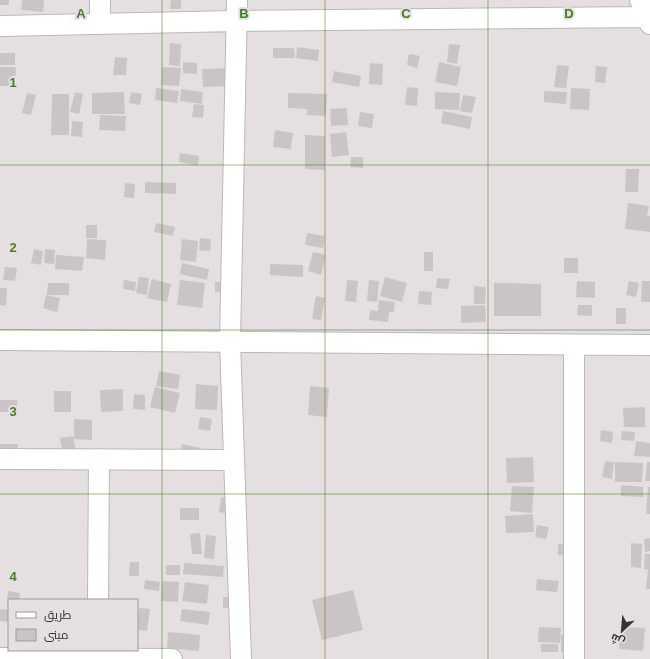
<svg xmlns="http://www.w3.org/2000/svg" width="650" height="659" font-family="Helvetica,Cairo,sans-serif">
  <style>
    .building { fill: #cac4c7 }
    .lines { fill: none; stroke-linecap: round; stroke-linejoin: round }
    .street-casing { stroke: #bdb7ba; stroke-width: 22 }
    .street { stroke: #fff; stroke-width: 20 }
    .grid { fill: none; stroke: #438222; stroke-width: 1; stroke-opacity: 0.55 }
    .grid-label { font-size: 13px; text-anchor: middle; font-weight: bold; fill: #438222; stroke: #e5dfe2; stroke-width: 4; stroke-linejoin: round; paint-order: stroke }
  </style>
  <rect width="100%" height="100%" fill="#e5dfe2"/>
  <!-- building -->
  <path class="building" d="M0 0H9V5H0Z
    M22 0H44L43 12 21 10Z
    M171 0H181V9H170Z
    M170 43 181 44 180 66 169 65Z
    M449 44 460 45 457 64 447 62Z
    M297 47 319 50 318 61 296 58Z
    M273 48H294L295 58H273Z
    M0 53H15V65H0Z
    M409 54 420 56 417 68 407 65Z
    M115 57 127 58 126 75H113Z
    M183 62 197 63V74L183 73Z
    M439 62 461 67 457 86 435 82Z
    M370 63 383 64 382 85 369 84Z
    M557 65 569 66 566 88 554 87Z
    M596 66 607 67 605 83 595 82Z
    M0 67H16L15 86H0Z
    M162 67 181 68 179 86 161 85Z
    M234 68V86L203 87 202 69Z
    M334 71 361 76 359 87 332 82Z
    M407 87 418 88 417 106 405 105Z
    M156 88 179 91 177 103 155 100Z
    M571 88 590 89 589 110 570 109Z
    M181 89 203 92 202 104 180 101Z
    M544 91 567 92 566 104 544 102Z
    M75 92 83 94 79 114 70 112Z
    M124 92 125 114H92V93Z
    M131 92 142 94 140 105 129 103Z
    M435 92 460 93 459 110 435 109Z
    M27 93 36 95 31 115 22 113Z
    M288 93 327 94 326 116 307 115V109L288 108Z
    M52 94H69V135H51Z
    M463 95 476 97 472 113 460 111Z
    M194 104 204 105 203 118 192 117Z
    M347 108 348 125 331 126 330 109Z
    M443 111 472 117 470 129 441 123Z
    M360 112 374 114 372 128 358 126Z
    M100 115 126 116 125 131 99 130Z
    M72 121 83 122 82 137 71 136Z
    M275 130 293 133 291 149 273 147Z
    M346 132 349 155 332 157 330 134Z
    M305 135 325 136V170L305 169Z
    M180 153 199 156 198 166 179 162Z
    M351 157H363V168L350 167Z
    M626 169H639L638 192H625Z
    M145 182 176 183V194L145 193Z
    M125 183 135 184 134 198 124 197Z
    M628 203 649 206 647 216H650V232L625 229Z
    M156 223 175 227 173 236 154 232Z
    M86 225H97V238H86Z
    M307 233 325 236 323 248 305 245Z
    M200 238 211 239 210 251 199 250Z
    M87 239 106 240 105 260 86 258Z
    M182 239 198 241 196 262 180 260Z
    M34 249 43 251 41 265 31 263Z
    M45 249 55 250 54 264 44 263Z
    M313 252 326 255 321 275 308 271Z
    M424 252H433V271H424Z
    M56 255 84 257 82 271 55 269Z
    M564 258H578V273H564Z
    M182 263 209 269 207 280 180 274Z
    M270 264 303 265V277L270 275Z
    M5 267 17 268 15 281 3 280Z
    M139 277 149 278 147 295 136 293Z
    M385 277 407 283 402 302 380 296Z
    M437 278 450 279 448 289 436 288Z
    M152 279 171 284 167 302 147 298Z
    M124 280 136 282 135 291 123 289Z
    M180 280 205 283 202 308 177 305Z
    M347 280 358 281 356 302 345 301Z
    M369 280 379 281 377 302 367 301Z
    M577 281 595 282V298L576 297Z
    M629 281 639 283 636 297 626 295Z
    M642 281H650V302H641Z
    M215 282H229V293L215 292Z
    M48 283H69V295H47Z
    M494 283 541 284V316H494Z
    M474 286 486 287 485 304H474Z
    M0 288H7L6 306 0 305Z
    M419 291 432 292 431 305 418 304Z
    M46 295 60 298 57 312 43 308Z
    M316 296 325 298 321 320 312 319Z
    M379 300 395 302 394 312H389L388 322 369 320 370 310 378 311Z
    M485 305 486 322 461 323V306Z
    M578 305H592V316L577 315Z
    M616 308H626V324H616Z
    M159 371 180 375 178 389 156 386Z
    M196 384 218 386 217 410 195 409Z
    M310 386 329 388 327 417 308 415Z
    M155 387 180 393 175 413 150 407Z
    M123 389V411L101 412 100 390Z
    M54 391H71V412H54Z
    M134 394 145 395V410L133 409Z
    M0 400H17V412H0Z
    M645 407V427H624L623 408Z
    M200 417 212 419 210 431 198 429Z
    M74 419 92 420V440L74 439Z
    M601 430 613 432 612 443 600 441Z
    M622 431 635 432 634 441 621 440Z
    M73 436 77 458 64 460 60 438Z
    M636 441 650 443V457L634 456Z
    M0 444H18V459H0Z
    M182 444 201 448 199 459 180 455Z
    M533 457 534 482 507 483 506 458Z
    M605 461 614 462 612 479 602 477Z
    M615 462 643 463 642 482H615Z
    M647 462H650V481H645Z
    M621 485 643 487V497L621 496Z
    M512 486 534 487 532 513 510 511Z
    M648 487H650V514H646Z
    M221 497 234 499 231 514 219 512Z
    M180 508H199V520H180Z
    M533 514 534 532 506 533 505 516Z
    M537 525 549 527 546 539 535 537Z
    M200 533 202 554H192L190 534Z
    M206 535 216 536 214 559 204 558Z
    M650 538V551L645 552 644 539Z
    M631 543 642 544 641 568 631 567Z
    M558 544 576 545 575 556 558 555Z
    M645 554H650V570L644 569Z
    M130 562H139V576H129Z
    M184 563 224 566 223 577 183 574Z
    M166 565H180V575H166Z
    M648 570H650V589H646Z
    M537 579 559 581 557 592 536 590Z
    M145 580 160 582 159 591 144 589Z
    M162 581 179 582 178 602 161 601Z
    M185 582 209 585 207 604 182 601Z
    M353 590 363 630 322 640 312 600Z
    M8 591 20 593 19 600H9V602H7Z
    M223 597H236V608H223Z
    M139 608 150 609 147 631 137 630Z
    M0 609 9 610V622L0 621Z
    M182 609 210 612 208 625 180 621Z
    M539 627 561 628 560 643 538 642Z
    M620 627 645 628 643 651 619 649Z
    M168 632 200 635 199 651 167 648Z
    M561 635H576L575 652H561Z
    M541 644H558V652H541Z"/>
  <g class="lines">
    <defs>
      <path id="street" d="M100 0V24
        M237 0 230 342 241 659
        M640 0 650 24
        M0 26 237 21 647 17
        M0 340 650 345
        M0 459 234 460
        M98 600 99 459
        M0 658 172 659
        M574 659V346"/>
    </defs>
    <!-- street casing -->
    <use href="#street" class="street-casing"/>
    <!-- street -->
    <use href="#street" class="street"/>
  </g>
  <!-- grid -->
  <path class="grid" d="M162 0V659M325 0V659M488 0V659M0 165H650M0 330H650M0 494H650"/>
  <g class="grid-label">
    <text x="81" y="18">A</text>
    <text x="244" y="18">B</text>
    <text x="406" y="18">C</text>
    <text x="569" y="18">D</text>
    <text x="13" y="87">1</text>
    <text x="13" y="252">2</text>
    <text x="13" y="416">3</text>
    <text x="13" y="581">4</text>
  </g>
  <!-- legend -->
  <rect x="8" y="599" width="130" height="52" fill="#e5dfe2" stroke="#9e9a9c"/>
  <rect x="16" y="612" width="20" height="6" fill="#ffffff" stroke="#9e9a9c"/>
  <text x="44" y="619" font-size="12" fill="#343233">طريق</text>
  <rect x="16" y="629" width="20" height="12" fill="#cac4c7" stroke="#9e9a9c"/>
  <text x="44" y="639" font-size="12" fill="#343233">مبنى</text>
  <!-- north arrow -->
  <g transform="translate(622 631) rotate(206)" stroke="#e5dfe2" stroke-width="3" paint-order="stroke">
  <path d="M0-3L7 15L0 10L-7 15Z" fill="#343233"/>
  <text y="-6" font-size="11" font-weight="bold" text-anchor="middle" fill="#343233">ش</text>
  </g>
</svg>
